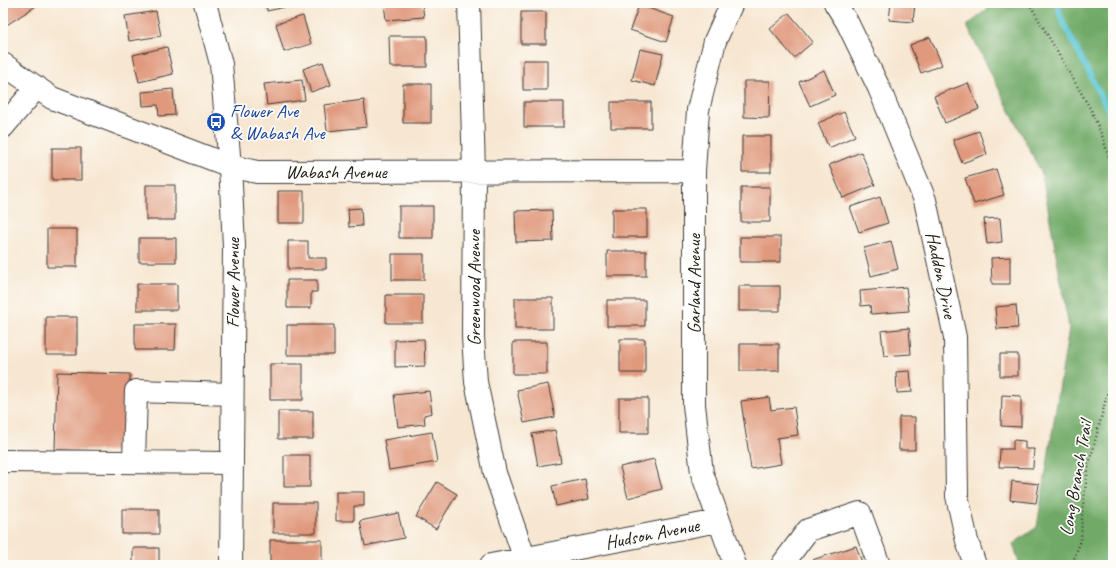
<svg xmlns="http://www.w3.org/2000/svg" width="1116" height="568" font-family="Caveat,sans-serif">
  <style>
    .forest { fill: #71aa68; stroke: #466342 }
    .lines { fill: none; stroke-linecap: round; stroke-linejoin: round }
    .stream { stroke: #5dc8d7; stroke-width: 5.5 }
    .building { fill: #e0997d }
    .minor-casing { stroke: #3d3a37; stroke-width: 24 }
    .path { stroke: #3d3a37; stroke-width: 2.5; stroke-dasharray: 1 3; stroke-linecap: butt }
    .minor { stroke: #fff; stroke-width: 22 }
    .labels { text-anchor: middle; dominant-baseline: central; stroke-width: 3.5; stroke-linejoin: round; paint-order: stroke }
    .transit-label { font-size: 19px; fill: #164399; stroke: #fdfcf7; text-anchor: start }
    .street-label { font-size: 19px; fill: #1c1c1c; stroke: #fdfcf7 }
  </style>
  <rect width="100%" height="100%" fill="#fdfcf7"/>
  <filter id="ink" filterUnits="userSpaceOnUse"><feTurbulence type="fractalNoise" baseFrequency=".025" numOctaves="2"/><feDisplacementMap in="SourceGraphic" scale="8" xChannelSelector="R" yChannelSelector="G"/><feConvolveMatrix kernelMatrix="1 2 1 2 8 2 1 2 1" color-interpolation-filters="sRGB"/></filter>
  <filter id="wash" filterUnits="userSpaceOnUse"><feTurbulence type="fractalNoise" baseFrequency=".012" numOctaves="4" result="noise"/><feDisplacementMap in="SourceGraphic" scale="16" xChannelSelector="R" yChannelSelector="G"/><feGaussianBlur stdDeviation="0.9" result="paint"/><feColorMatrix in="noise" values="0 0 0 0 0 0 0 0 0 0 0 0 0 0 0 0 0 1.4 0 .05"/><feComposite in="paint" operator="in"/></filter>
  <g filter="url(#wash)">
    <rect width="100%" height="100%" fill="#f7e7d2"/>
    <!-- forest -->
    <path class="forest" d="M994 3H1113V565H1020L1013 544 1037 527 1069 328 1042 174 967 26Z"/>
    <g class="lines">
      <!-- stream -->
      <path class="stream" d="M1057 3 1062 20 1110 114 1113 128
        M1107 565 1113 529"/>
    </g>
    <g id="blocks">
      <!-- building -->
      <path class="building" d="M3 3H35L36 6 5 26Z
        M266 3H289L290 6 267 11Z
        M384 3H422L424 17 386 20Z
        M891 3H915L913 22 889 20Z
        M639 5 674 17 666 42 630 30Z
        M156 11 161 36 129 41 125 16Z
        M521 12H546V44H521Z
        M789 13 813 42 794 58 770 29Z
        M303 16 311 44 284 52 276 24Z
        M389 36H427V67H390Z
        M930 37 942 65 921 73 910 45Z
        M167 47 173 74 139 82 133 55Z
        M640 49 663 54 655 86 632 80Z
        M523 60H547V90H523Z
        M323 62 331 85 311 92 303 69Z
        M824 70 835 95 810 106 799 82Z
        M302 80 305 100 267 105 264 84Z
        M744 81H770L769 118 744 117Z
        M968 83 979 109 945 123 934 96Z
        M403 84H431V123H403Z
        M173 89 175 115 159 116 158 105 143 106 142 92Z
        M364 100 367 127 327 131 324 105Z
        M524 102H564V127H524Z
        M611 102H651V128H611Z
        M844 112 855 136 829 148 818 123Z
        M979 131 987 154 962 163 953 140Z
        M742 136H771V172H742Z
        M52 148H81V180H52Z
        M861 152 875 185 843 198 829 165Z
        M996 169 1004 195 974 204 965 178Z
        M146 185H175V220H146Z
        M741 187H770V222H741Z
        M278 191H304V223H278Z
        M880 197 888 223 859 232 850 207Z
        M399 206H433V238H399Z
        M361 208 362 226 349 227 348 209Z
        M612 209H647V237H612Z
        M552 210 553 241 516 242 515 211Z
        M1000 218 1002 242 987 244 984 219Z
        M47 229H77V267H47Z
        M740 237H781V262H740Z
        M139 238H176V262H139Z
        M288 241H308V258H326V269H288Z
        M891 241 898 269 871 276 864 248Z
        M607 251H646V276H607Z
        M392 254H424V280H392Z
        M1010 257V284H992L991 258Z
        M287 280H317V292H311V308H287Z
        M137 284H177V310H137Z
        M739 286H780V311H739Z
        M906 287 909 311 871 314 870 305 861 306 860 291Z
        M386 295H423V323H386Z
        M515 298H553V329H515Z
        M607 300H645V326H607Z
        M1016 305 1018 328 997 329 995 307Z
        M46 317H77V355H46Z
        M135 324H176L175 350H135Z
        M287 325H334V355H287Z
        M909 328 911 354 884 356 881 331Z
        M424 339 425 366 395 367V340Z
        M620 339H645V373H620Z
        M513 342H547V374H513Z
        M740 344H779V371H740Z
        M1000 354H1018V376H1000Z
        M270 364H303V400H270Z
        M910 371 912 392 897 393 896 372Z
        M57 372 130 374 129 451 55 450Z
        M548 384 555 417 524 423 517 390Z
        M429 391 432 413 424 415 425 424 398 427 394 395Z
        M1002 395 1021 396V427L1001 426Z
        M769 397 771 410 794 407 798 435 777 438 781 464 751 469 741 401Z
        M619 398H648V433H619Z
        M278 411H313V439H278Z
        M899 417H915V450H899Z
        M555 430 561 462 538 466 532 434Z
        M432 432 437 462 389 470 384 440Z
        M1013 440 1025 441V449H1034L1033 468 999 467 1000 449H1013Z
        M284 455H310V487H284Z
        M654 459 662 489 628 498 620 467Z
        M585 479 589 499 556 506 552 486Z
        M1012 481 1039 484 1036 503 1010 500Z
        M437 482 457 494 436 529 416 517Z
        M336 492H364V506H354V521H336Z
        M273 503H316V533H273Z
        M122 509H159V534H122Z
        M398 513 404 538 365 546 360 521Z
        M270 540H322V565H270Z
        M856 546 863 565H814L812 560Z
        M133 548H159V565H133Z"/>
    </g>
  </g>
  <g filter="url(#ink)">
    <use href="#blocks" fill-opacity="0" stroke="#3d3a37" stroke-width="1"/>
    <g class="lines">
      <defs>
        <path id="minor" d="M205 3 221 64 230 166 234 246 231 565
          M469 3 474 171 473 337 476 382 495 473 527 565
          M732 3 715 41 698 110 694 171V405L702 473 735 565
          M835 3 847 22 879 88 925 200 955 337 957 496 967 541 975 565
          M3 64 52 98 230 166 257 172 694 171
          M3 127 37 87
          M3 461 232 463
          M134 462 136 391 232 394
          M491 565 718 521
          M782 565 808 530 860 513 879 565"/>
      </defs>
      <!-- minor casing -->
      <use href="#minor" class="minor-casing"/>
      <!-- path -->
      <path class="path" d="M1029 3 1091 110 1103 138 1113 171
        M1070 565 1073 561 1081 540 1082 512 1088 468 1113 372"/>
      <!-- minor -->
      <use href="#minor" class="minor"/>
    </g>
  </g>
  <!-- icons -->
  <defs>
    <symbol id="bus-disc" viewBox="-11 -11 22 22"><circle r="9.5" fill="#1a4fb4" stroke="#fdfcf7"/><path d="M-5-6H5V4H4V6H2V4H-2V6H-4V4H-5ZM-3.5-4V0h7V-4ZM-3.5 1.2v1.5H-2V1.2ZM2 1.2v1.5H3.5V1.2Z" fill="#fff"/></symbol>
  </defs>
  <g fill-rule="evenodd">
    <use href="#bus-disc" x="205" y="111" width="22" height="22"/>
  </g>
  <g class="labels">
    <!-- transit labels -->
    <g class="transit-label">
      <text x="230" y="111">Flower Ave<tspan x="230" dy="22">&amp; Wabash Ave</tspan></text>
    </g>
    <!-- street labels -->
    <g class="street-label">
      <text x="336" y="172">Wabash Avenue</text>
      <text transform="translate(941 275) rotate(78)">Haddon Drive</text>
      <text transform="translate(233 283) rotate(-90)">Flower Avenue</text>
      <text transform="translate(694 284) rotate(-90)">Garland Avenue</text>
      <text transform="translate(474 288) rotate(-90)">Greenwood Avenue</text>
      <text transform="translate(1076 478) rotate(-80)">Long Branch Trail</text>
      <text transform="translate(652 534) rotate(-11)">Hudson Avenue</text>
    </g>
  </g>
  <!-- margin -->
  <rect width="1116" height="568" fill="none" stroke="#fdfcf7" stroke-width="16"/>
</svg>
